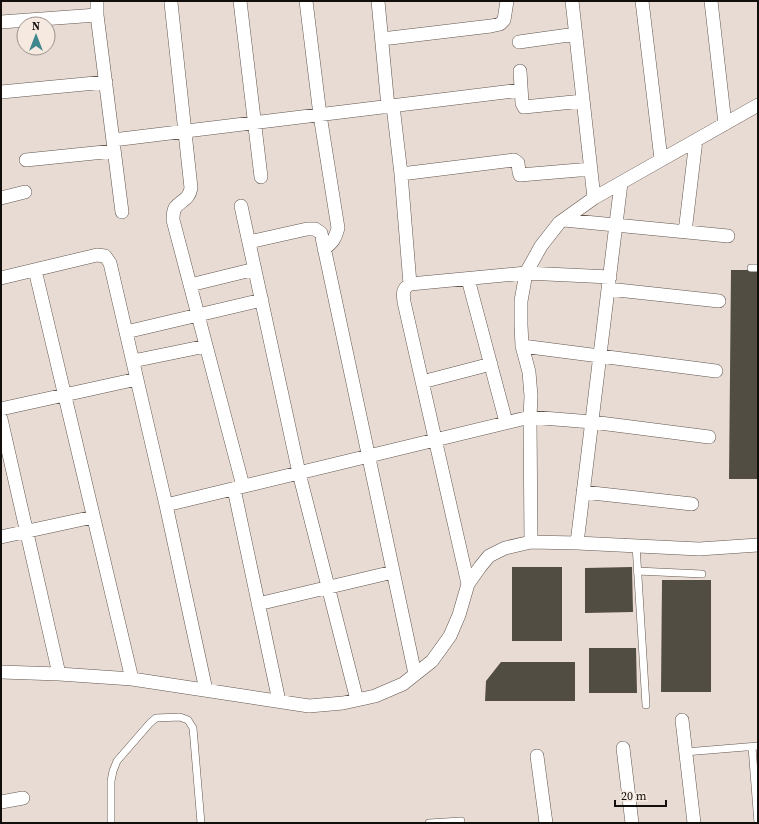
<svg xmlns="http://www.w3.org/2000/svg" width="759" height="824" font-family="'Source Serif 4',serif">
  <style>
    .building { fill: #524d43 }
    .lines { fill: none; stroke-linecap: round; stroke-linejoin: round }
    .lane-casing { stroke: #61564f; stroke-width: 8 }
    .street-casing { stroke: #61564f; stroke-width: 14 }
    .lane { stroke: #fff; stroke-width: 7 }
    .street { stroke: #fff; stroke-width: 13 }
  </style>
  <rect width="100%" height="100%" fill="#e8dbd3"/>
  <!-- building -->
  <path class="building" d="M731 270H758V479H729Z
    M512 567H562V641H512Z
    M632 567 633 612 585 613V568Z
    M662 580H711V692H661Z
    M589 648H636L637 693H589Z
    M501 662H575V701H485L486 681Z"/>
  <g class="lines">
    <defs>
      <path id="lane" d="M751 268H758
        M636 545 646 705
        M637 571 702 574
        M752 747 758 823
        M685 752 758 746
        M111 823V781L113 771 117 761 150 723 156 718 180 717 188 720 193 728 201 823
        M429 823 461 821"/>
      <path id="street" d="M97 1V15L122 212
        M240 1 261 177
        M306 1 320 115 338 228C335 239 333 242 324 249
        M378 1 388 107
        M572 1 594 198
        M642 1 661 159
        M711 1 725 124
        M171 3 191 188C189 200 181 200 175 208 173 212 173 216 173 220L243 486
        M1 22 97 15
        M382 39 491 26 500 24 504 20 507 1
        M519 42 576 34
        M520 71 522 103 524 107 583 101
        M1 92 106 82
        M393 106 401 174 410 284
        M113 140 521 90
        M26 160 114 151
        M401 174 514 160 518 163 519 172 520 175 591 169
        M1 198 25 192
        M241 206 299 473 357 700
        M564 220 728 236
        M685 232 696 140
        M249 242 307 229H315L321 233 415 674
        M35 270 132 679
        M1 278 97 255 105 256 110 263 166 505 206 690
        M468 279 506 422
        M190 285 255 269
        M608 289 719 301
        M126 332 262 300
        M522 346 716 371
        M133 361 206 346
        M422 382 491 364
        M1 409 137 379
        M1 419 59 674
        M234 489 279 701
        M583 492 692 504
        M166 505 530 417 592 422 709 437
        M1 537 93 517
        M531 542 530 417 531 396 529 372 522 346 521 325V301L526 273 541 246 559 223 594 198 758 105
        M577 543 621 183
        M468 584 404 302C403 292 402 290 410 284L526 273 610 277
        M258 604 393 572
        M1 672 59 674 132 679 309 706 343 703 375 696 403 684 432 661 450 636 459 615 468 584 480 567 489 556 505 548 531 542 577 543 699 549 758 545
        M682 720 694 823
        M623 748 632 823
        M537 756 546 823
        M1 802 23 798"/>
    </defs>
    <!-- lane casing -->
    <use href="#lane" class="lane-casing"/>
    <!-- street casing -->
    <use href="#street" class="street-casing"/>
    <!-- lane -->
    <use href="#lane" class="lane"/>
    <!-- street -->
    <use href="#street" class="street"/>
  </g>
  <!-- border -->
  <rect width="759" height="824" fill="none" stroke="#120e0b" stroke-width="4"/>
  <!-- north arrow -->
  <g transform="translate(36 36)"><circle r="19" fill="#f5e9e0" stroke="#9a918b"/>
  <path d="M0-3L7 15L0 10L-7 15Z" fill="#3f878c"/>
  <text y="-6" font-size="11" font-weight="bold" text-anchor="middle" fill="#120e0b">N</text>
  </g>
  <!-- scale -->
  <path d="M615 800v6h51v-6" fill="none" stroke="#120e0b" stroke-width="2"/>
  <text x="621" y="800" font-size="12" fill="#120e0b" stroke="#f5e9e0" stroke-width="3" paint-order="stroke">20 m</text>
</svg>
